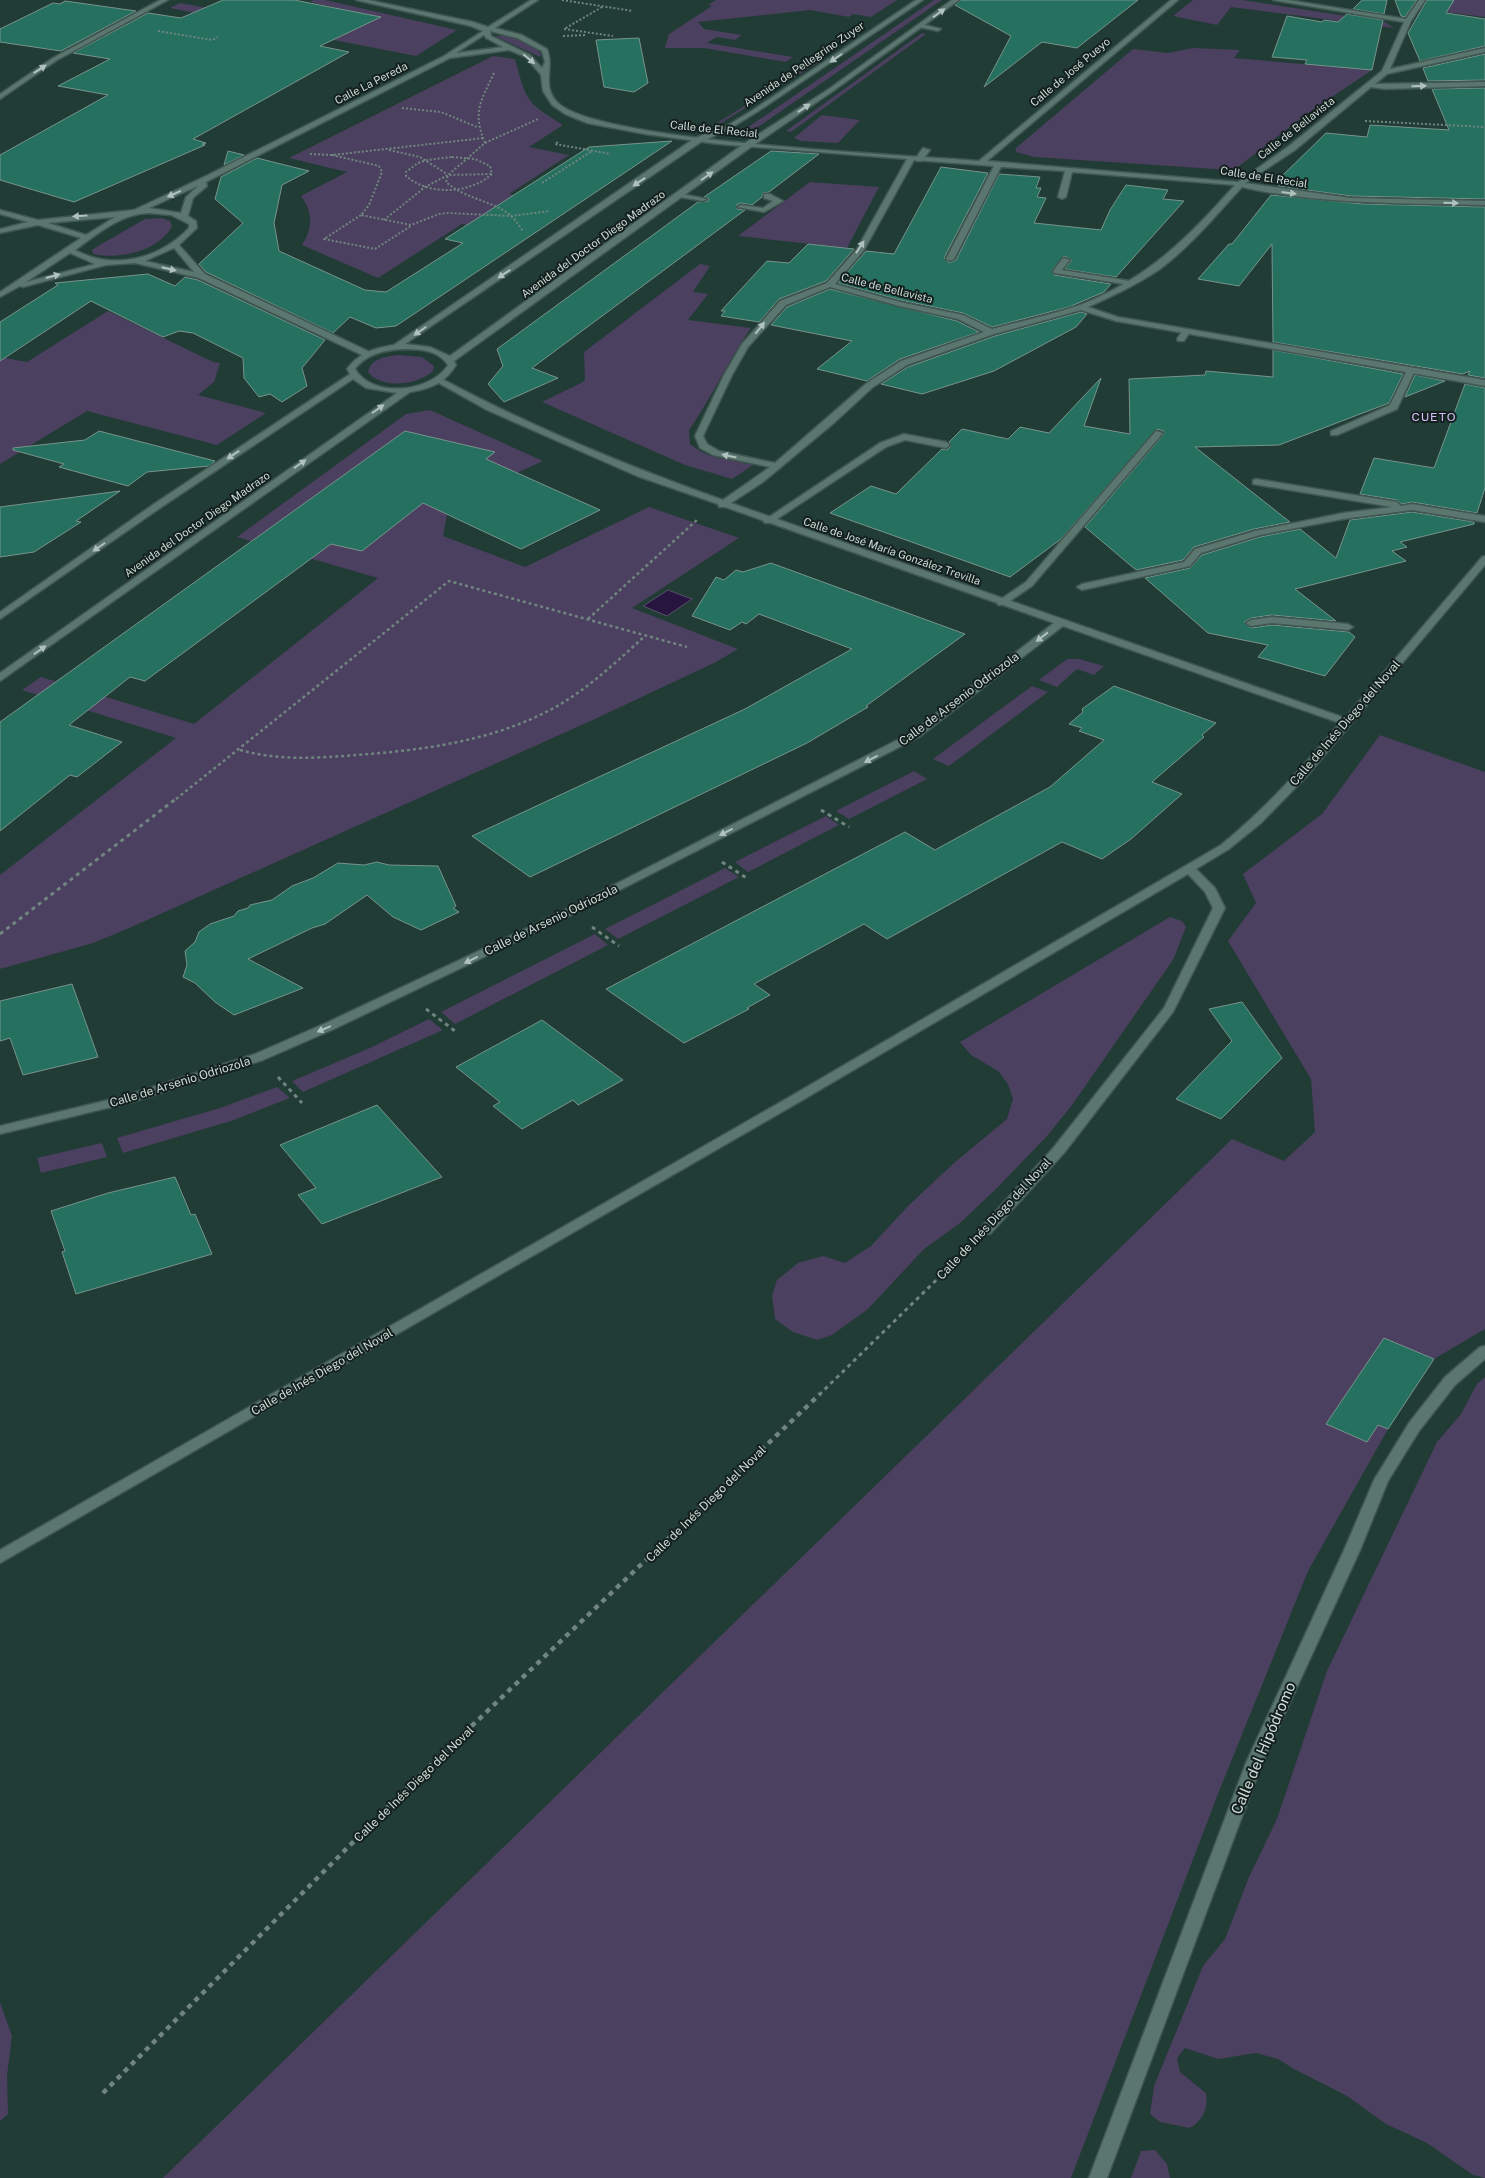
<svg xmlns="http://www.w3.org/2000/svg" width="1485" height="2178" font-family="'Public Sans',sans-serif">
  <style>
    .green { fill: #4b405f }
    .water { fill: #27153f; stroke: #59516d }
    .building { fill: #267060; stroke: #77948c }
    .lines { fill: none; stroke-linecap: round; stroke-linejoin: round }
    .lane-casing { stroke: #3f5651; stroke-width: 3 }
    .street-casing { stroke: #3f5651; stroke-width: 3 }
    .secondary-casing { stroke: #3f5651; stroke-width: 3 }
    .path-far3 { stroke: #708580; stroke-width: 2; stroke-dasharray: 2 2; stroke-linecap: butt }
    .path-far2 { stroke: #708580; stroke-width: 2.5; stroke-dasharray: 3 3; stroke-linecap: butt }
    .path-far1 { stroke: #708580; stroke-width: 3; stroke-dasharray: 4 4; stroke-linecap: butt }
    .path { stroke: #708580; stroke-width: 4.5; stroke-dasharray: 5 5; stroke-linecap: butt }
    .lane { fill: #5a766e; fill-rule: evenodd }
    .street { fill: #5a766e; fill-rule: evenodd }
    .secondary { fill: #5a766e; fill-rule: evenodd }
    .oneway { fill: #b0c2be }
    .labels { text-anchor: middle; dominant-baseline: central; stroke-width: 4; stroke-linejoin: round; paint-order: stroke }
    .far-street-label { font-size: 11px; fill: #cddcd8; stroke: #14201d }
    .far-quarter-label { font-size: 12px; letter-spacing: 1px; fill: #d3c0f8; stroke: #14201d }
    .street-label { font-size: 12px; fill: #cddcd8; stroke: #14201d }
    .near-street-label { font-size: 15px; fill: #cddcd8; stroke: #14201d }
  </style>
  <rect width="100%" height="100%" fill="#213b35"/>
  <!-- green -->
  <path class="green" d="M314 0H325L457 30 416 56 170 8 180 3 346 33 380 17 310 2Z
    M716 0H897L871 17 853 14 849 17 810 10 698 22 704 29 742 35 735 40 717 37 707 43 793 57 786 62 704 48H665L669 34 712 6 708 5Z
    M934 0H942L755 129 747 128Z
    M1193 0H1242L1385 22 1394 28 1231 7 1217 25 1173 16Z
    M1454 0H1485V17L1446 12Z
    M922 33 926 34 791 132 786 131Z
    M495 36C511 34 531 41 541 54L540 57Z
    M1193 48 1240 50 1234 58 1372 70 1308 113 1238 167 1230 170 1034 157 1016 152V148L1133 49 1168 53Z
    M493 56 515 59C527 102 525 101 563 125L529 147 569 155 509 194 573 207 528 238 462 224 378 278 302 245C313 229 313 212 301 196L347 172 289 158Z
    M816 62H819L721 123H717Z
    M822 115 860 120 838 143 801 141 794 138Z
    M810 182 879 187 847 248 738 236Z
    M162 218 170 221 172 226C160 251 118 260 93 254L92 250 98 246 145 219Z
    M700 264 710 266 693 292 708 294 688 320 751 328C728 361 712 397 689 430L690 444 700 451 711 456 753 465 732 479 685 465 542 402 583 382 585 379 584 352Z
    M108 311 213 362 220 363 214 382 198 395 266 413 217 445 87 411 0 464V357L27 362Z
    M398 355 422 357 434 366 433 371C418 385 382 390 368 372 371 358 386 357 398 355Z
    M430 410 543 461 449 504 443 536 525 567 649 507 739 538 632 608 738 649 716 662 595 719 127 929 93 943 0 969V875L176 738 22 690 41 677 194 724 378 578 237 537 406 414Z
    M1067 659H1079L1104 666 1094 675 1077 669 1057 687 1039 680Z
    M1032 686 1048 692 949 766 933 759Z
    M1380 735 1485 772V1329L1434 1359 1388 1429 1308 1571 1218 1794 1071 2178H163L1232 1139 1284 1161 1315 1132 1311 1079 1228 941 1256 903 1243 874 1322 814Z
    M914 771 927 779 849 819 836 811Z
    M826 816 839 825 748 872 735 862Z
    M725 868 739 877 618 939 605 929Z
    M1170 917 1182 921 1186 927 1173 960 1072 1105 1048 1135 996 1189 960 1223 924 1249 868 1309 832 1335 817 1340 793 1332 775 1319 772 1296 777 1280 798 1263 823 1256 845 1263 871 1246 909 1205 954 1163 1007 1119 1013 1099 1008 1084 998 1071 971 1055 960 1042Z
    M595 934 608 945 455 1024 441 1012Z
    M429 1019 443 1030 303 1092 292 1081 370 1048Z
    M277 1087 290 1098 231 1121 123 1153 117 1138 220 1108Z
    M102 1143 107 1157 41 1173 37 1158Z
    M1485 1377V2178L1473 2175 1427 2143 1386 2124 1347 2096 1294 2069 1278 2059 1256 2053 1218 2059 1185 2048 1177 2058 1180 2072 1206 2093C1208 2109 1204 2119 1190 2128L1160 2122 1150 2114 1154 2086 1203 1966 1225 1939 1249 1877 1277 1819 1327 1671 1437 1442 1461 1414 1477 1384Z
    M0 2002 12 2036 7 2076 8 2114 0 2121Z
    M1155 2150 1167 2164 1170 2178H1131L1141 2151Z"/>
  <!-- water -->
  <path class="water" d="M668 590 692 599 667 616 643 606Z"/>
  <!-- building -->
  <path class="building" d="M223 0H294L381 17 320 46 349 52 193 139 206 143 202 144 205 145 104 189 74 202 0 180V155L108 95 58 86 110 59 73 53 148 13 181 18Z
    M961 0H1138L1077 48 1042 42 984 87 1011 36 955 5Z
    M1362 0H1387L1384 14 1353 9Z
    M1395 0H1417L1405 17 1401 16Z
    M1427 0H1454L1446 13 1485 19V46L1420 61 1408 33Z
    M65 1 136 11 61 51 0 42V29L53 3 60 4Z
    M1347 14 1383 20 1372 70 1305 64 1307 60 1272 57 1287 16 1322 22 1324 20 1338 22Z
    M639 38 648 83 634 92 604 87 596 40Z
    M1485 54V80L1428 81 1423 68Z
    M1485 88V199L1351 196 1278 186 1284 178H1280L1326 133 1367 137 1370 125 1449 130 1432 89Z
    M672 141 396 326 376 328 350 317 333 333 206 272 199 264 243 223 215 199 221 177 257 158 309 171 282 185 274 223 279 251 365 290 386 292 463 243 445 239 589 147Z
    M228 151 244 155 224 165Z
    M771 151 819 154 769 192 763 193 762 197 752 205 741 203 736 205 737 209 745 210 532 368 558 378 504 402 488 384 503 366 497 349 698 202 708 201 709 198 704 197Z
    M941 167 988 173 944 258 949 263 956 260 999 174 1040 177 1036 188H1041L1037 197 1046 198 1034 223 1101 230 1110 210 1126 185 1168 190 1163 199 1184 201 1116 277 1065 269 1072 260 1064 256 1052 270 1054 275 1111 284 1104 292 1069 307 992 327 963 313 900 300 838 283 866 251 894 254Z
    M1271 195 1363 204 1485 207V378L1468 375 1470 371 1463 374 1273 342 1272 244 1239 286 1198 279 1229 244H1232Z
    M808 244 854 249 826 281 779 299 759 322 721 316 725 311H721L767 261 789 263Z
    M148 274 175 286 185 277 198 280 325 340 302 368 307 386 282 402 270 394 259 397 244 378 243 358 193 333 179 331 163 337 91 301 0 361V322L58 285 55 283Z
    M830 289 957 321 979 332 900 359 867 381 817 369 852 341 771 325 787 307Z
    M1081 312 1087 314 1076 327 994 371 922 394 881 384 908 367 995 336Z
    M1273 350 1403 374 1389 403 1279 445 1195 447 1290 522 1254 529 1194 547 1183 560 1136 570 1085 527 1164 434V431L1157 429 1061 539 1010 577 830 513 871 486 896 494 942 449 947 450 951 446 949 442 962 429 1008 439 1020 427 1049 433 1101 378 1084 426 1130 434 1129 379 1205 375 1206 371 1273 377Z
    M1415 375 1445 381 1405 397Z
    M1465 384 1485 388V488L1477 513 1412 502 1402 504 1397 500 1360 494 1374 458 1434 468Z
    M99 431 215 461 209 466 147 472 128 486 59 467 64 464 13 450V448L85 440Z
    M405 431 495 452 486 459 600 510 521 549 423 503 362 551 331 544 145 681 130 677 69 725 122 742 77 777 70 775 0 831V722Z
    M120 491 76 521 81 522 34 552 0 557V507Z
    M1412 512 1474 522V524L1400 542 1407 547 1392 551 1406 561 1295 589 1336 621 1272 615 1251 618 1244 622 1251 628 1272 625 1349 632 1355 637 1325 676 1258 657 1268 645 1208 633 1145 578 1190 568 1202 555 1260 537 1300 529 1336 558 1350 520Z
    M771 563 965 634 866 706 868 707 807 743 530 877 472 836 745 709 852 649 759 614 746 624 742 622 730 630 692 616 716 577 724 580 736 570 743 572Z
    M1114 686 1216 723 1202 735 1204 737 1152 782 1182 794 1131 839 1102 859 1062 842 887 939 864 924 754 984 770 995 747 1008 749 1009 684 1043 606 989 905 832 935 850 1050 787 1104 740 1079 731 1082 728 1069 724 1083 712 1082 709Z
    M377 862 389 865 438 866 456 906 453 908 459 912 421 930 393 917 367 895 325 924 312 928 248 959 303 988 234 1015 215 1002 195 983 183 977 187 965 185 951 195 942 199 932 210 924 234 916 238 911 248 908 250 905 272 900 292 886 313 878 338 863 364 865Z
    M72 984 98 1057 23 1075 10 1038 0 1041V1001Z
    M1242 1002 1282 1058 1221 1119 1176 1099 1232 1041 1209 1009Z
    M542 1020 623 1080 578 1105 573 1100 522 1129 493 1106 500 1102 456 1067Z
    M377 1105 442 1177 322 1224 298 1195 316 1188 280 1145Z
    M175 1177 191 1215 195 1214 212 1254 76 1294 62 1252 65 1251 51 1211 108 1193Z
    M1384 1338 1434 1359 1388 1429 1378 1425 1367 1442 1326 1424Z"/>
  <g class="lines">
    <defs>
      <path id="lane" d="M921 24 941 29 938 31 919 27Z
        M923 148 930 150 922 161H916L915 159Z
        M677 193 707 199 703 201 680 197H677Z
        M764 194H770L783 201 764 212 737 207 741 205 763 208 773 201 764 198Z
        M1063 258 1070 260 1062 270 1130 281 1134 283 1130 285 1054 273 1053 271Z
        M1183 330 1190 332 1184 341H1178L1177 339Z
        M1408 368 1415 370 1397 409 1337 435H1331V431L1390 405Z
        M1156 431 1163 433 1032 586 1004 605H998V601L1026 582Z
        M904 434 946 442 950 445 946 448 905 440 886 447 771 523H765L763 521 880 443Z
        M1272 617 1348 624 1353 627 1348 630 1272 623 1251 626 1246 623 1251 620Z"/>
      <path id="street" d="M160 0H168L57 60 0 99V94L53 58Z
        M356 0H368L473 22 488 27 531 0H538L495 28 522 35 547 49C555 67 541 85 557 102 594 142 911 155 979 161L1171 0H1178L987 161 1238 182 1289 146 1382 71 1404 22 1273 0H1288L1406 19 1419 0H1425L1411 21 1390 69 1485 48V52L1387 74 1375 84 1485 82V86L1385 89 1371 87 1295 150 1245 183 1351 198 1485 201V205C1404 203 1321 205 1242 187 1216 215 1191 246 1160 269 1138 284 1113 296 1088 307L1118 317 1485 380V386L1116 321 1081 310 994 334 907 365 873 387 835 422 763 482 731 503 1345 718 1482 557 1485 556V565L1307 776 1261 823 1229 849 1196 869 1215 888 1225 908 1173 1012 1064 1153 990 1234H980L978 1231 1054 1147 1164 1008 1213 908 1205 892 1188 874 794 1105 0 1563V1550L786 1099 1221 845C1266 808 1303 767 1340 723L1063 626 919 737 567 917 334 1029 263 1060 132 1102 0 1134V1126L125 1096 255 1054 326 1023 559 913 911 733 1054 623 725 507H719L718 504 637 476 487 410 435 381 442 379C532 427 627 466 723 500L770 467 713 455 700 448 695 436 724 375 742 344 780 301 827 283 857 249 907 159 718 144 645 134 587 123 565 114 552 105 543 91 541 75 526 57 509 50 450 58 206 182 207 186 193 198 188 216 196 221 197 228 179 245 205 274 370 352V356H364L199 278 135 263 106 265 23 287 20 286 0 297V292L81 238 38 225 0 233V229L28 222 0 214V210L38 220 134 210 208 175 444 56 483 31 471 26ZM490 31 517 38 542 51 545 62 542 68 530 55 491 36ZM484 35 486 38 503 47 456 53ZM914 160 994 166 946 259 950 261 954 259 1001 167 1065 171 1058 197 1062 199 1066 197 1072 172 1235 185C1187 239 1148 278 1080 305 1052 315 1021 321 992 329L963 315 900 302 835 284 864 250ZM198 186 186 197 181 213 149 208ZM149 213 171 215 189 224V228C159 259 114 271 75 250 98 234 120 214 149 213ZM115 217 86 235 48 223ZM174 248 194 272 145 261ZM70 253 95 264 26 282ZM830 287 899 306 958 319 984 332 901 361 867 383 775 463 719 451 707 444 703 436 732 375 748 347 786 305Z
        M1256 479 1397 502 1401 506 1412 504 1485 516V522L1412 510 1343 519 1260 535 1201 553 1190 566 1082 590 1077 587 1082 584 1184 562 1195 549 1255 531 1343 513 1392 507 1253 484V480Z
        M1485 1346V1359L1455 1385 1419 1431 1388 1481 1361 1548 1262 1763 1107 2178H1089L1246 1763 1345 1548 1374 1480 1409 1423 1445 1377 1480 1347Z"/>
      <path id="secondary" d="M916 0H923L757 112 729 129 701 142 405 344 430 347 450 356 745 143 829 89 952 0H959L833 91 751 147 454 361 456 365C445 383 430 389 410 392L0 681V673L397 393 366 388 353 379 160 508 0 619V612L154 504 350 374 347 369C359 353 374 348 394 345L695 138 725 127 753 110ZM403 349C420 349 438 350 448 365 431 392 373 399 355 369 366 354 385 350 403 349Z"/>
    </defs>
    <!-- lane casing -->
    <use href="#lane" class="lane-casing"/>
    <!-- street casing -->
    <use href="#street" class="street-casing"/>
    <!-- secondary casing -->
    <use href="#secondary" class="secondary-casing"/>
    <!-- path-far3 -->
    <path class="path-far3" d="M562 0 633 11
      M602 7 564 29 613 36
      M158 31 212 40 218 37
      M563 36 587 35
      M494 73C481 101 472 112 485 143L448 175 446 182C465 199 491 200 510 215 516 220 519 226 523 231
      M402 108 441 112 477 127
      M1365 121 1485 127
      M558 142 555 144 611 154
      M485 143 538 119
      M389 150 420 157 447 174
      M310 154 332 155 484 138
      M332 155 379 166 382 172 369 205 361 215 411 225 439 214 448 213 511 216 550 211
      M452 157 475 159 490 166 492 174C470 194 429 196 406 176V172L418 163 427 160Z
      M542 183 592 151
      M361 215 324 239 375 249 411 226
      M384 220 425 187 448 175 492 174"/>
    <!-- path-far2 -->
    <path class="path-far2" d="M588 619 698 519
      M240 750C280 761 316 758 357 755 424 750 492 741 552 709 587 690 616 662 645 636
      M176 799 449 581 687 647"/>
    <!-- path-far1 -->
    <path class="path-far1" d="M821 810 849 827
      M722 862 748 879
      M592 927 619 946
      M0 934 177 798
      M426 1009 455 1031
      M278 1077 302 1103
      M819 1395 968 1249"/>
    <!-- path -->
    <path class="path" d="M103 2093 414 1781 820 1394"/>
    <!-- lane -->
    <use href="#lane" class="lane"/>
    <!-- street -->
    <use href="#street" class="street"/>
    <!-- secondary -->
    <use href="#secondary" class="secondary"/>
  </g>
  <!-- one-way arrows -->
  <defs><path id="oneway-solid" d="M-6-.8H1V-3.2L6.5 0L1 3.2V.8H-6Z" transform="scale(1.25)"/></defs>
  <g class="oneway">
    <use href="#oneway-solid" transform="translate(939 13) rotate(-36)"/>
    <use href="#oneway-solid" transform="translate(836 58) rotate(145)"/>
    <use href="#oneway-solid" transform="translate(529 59) rotate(40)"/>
    <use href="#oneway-solid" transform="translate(40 69) rotate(-33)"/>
    <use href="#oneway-solid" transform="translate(1419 86) rotate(-2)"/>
    <use href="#oneway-solid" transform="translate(804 108) rotate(-34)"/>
    <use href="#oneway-solid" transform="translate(707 176) rotate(-35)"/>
    <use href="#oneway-solid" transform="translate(639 182) rotate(146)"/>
    <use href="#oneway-solid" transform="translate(1289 193) rotate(7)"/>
    <use href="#oneway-solid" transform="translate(174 194) rotate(156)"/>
    <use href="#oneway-solid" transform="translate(1451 203) rotate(1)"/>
    <use href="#oneway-solid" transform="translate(80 216) rotate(177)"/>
    <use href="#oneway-solid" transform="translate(860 247) rotate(-57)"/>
    <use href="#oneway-solid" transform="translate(169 269) rotate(13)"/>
    <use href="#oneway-solid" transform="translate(504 274) rotate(146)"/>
    <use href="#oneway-solid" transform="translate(53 276) rotate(-15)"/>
    <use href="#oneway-solid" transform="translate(760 328) rotate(-52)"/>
    <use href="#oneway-solid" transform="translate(420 331) rotate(145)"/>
    <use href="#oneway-solid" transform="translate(378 409) rotate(-35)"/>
    <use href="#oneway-solid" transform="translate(233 455) rotate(146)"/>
    <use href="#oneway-solid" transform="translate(729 456) rotate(-168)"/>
    <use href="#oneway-solid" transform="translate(300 464) rotate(-35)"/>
    <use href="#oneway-solid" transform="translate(99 547) rotate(145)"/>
    <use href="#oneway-solid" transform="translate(1042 637) rotate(142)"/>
    <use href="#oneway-solid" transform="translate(40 650) rotate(-35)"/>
    <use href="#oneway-solid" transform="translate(871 759) rotate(153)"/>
    <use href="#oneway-solid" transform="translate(726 832) rotate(153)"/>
    <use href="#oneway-solid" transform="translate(471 960) rotate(154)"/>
    <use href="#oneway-solid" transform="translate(324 1029) rotate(157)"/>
  </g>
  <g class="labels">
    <!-- far-street labels -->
    <g class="far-street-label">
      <text transform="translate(804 64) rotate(-34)">Avenida de Pellegrino Zuyer</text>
      <text transform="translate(1070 72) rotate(-40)">Calle de José Pueyo</text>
      <text transform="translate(371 83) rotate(-27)">Calle La Pereda</text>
      <text transform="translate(1296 128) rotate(-38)">Calle de Bellavista</text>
      <text transform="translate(714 129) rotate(6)">Calle de El Recial</text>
      <text transform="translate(1264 177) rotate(9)">Calle de El Recial</text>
      <text transform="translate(593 244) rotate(-36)">Avenida del Doctor Diego Madrazo</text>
      <text transform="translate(887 288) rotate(14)">Calle de Bellavista</text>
      <text transform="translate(197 524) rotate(-35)">Avenida del Doctor Diego Madrazo</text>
      <text transform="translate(892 551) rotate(19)">Calle de José María González Trevilla</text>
    </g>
    <!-- far-quarter labels -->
    <g class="far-quarter-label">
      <text x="1434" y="417">CUETO</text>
    </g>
    <!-- street labels -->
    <g class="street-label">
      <text transform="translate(959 699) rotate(-37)">Calle de Arsenio Odriozola</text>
      <text transform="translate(1345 723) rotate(-49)">Calle de Inés Diego del Noval</text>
      <text transform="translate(551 920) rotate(-26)">Calle de Arsenio Odriozola</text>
      <text transform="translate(180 1082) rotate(-17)">Calle de Arsenio Odriozola</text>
      <text transform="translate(994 1219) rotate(-47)">Calle de Inés Diego del Noval</text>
      <text transform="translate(322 1372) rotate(-30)">Calle de Inés Diego del Noval</text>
      <text transform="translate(706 1504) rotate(-44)">Calle de Inés Diego del Noval</text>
      <text transform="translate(414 1784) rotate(-44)">Calle de Inés Diego del Noval</text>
    </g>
    <!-- near-street labels -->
    <g class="near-street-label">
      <text transform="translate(1263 1748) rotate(-67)">Calle del Hipódromo</text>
    </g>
  </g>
</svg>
